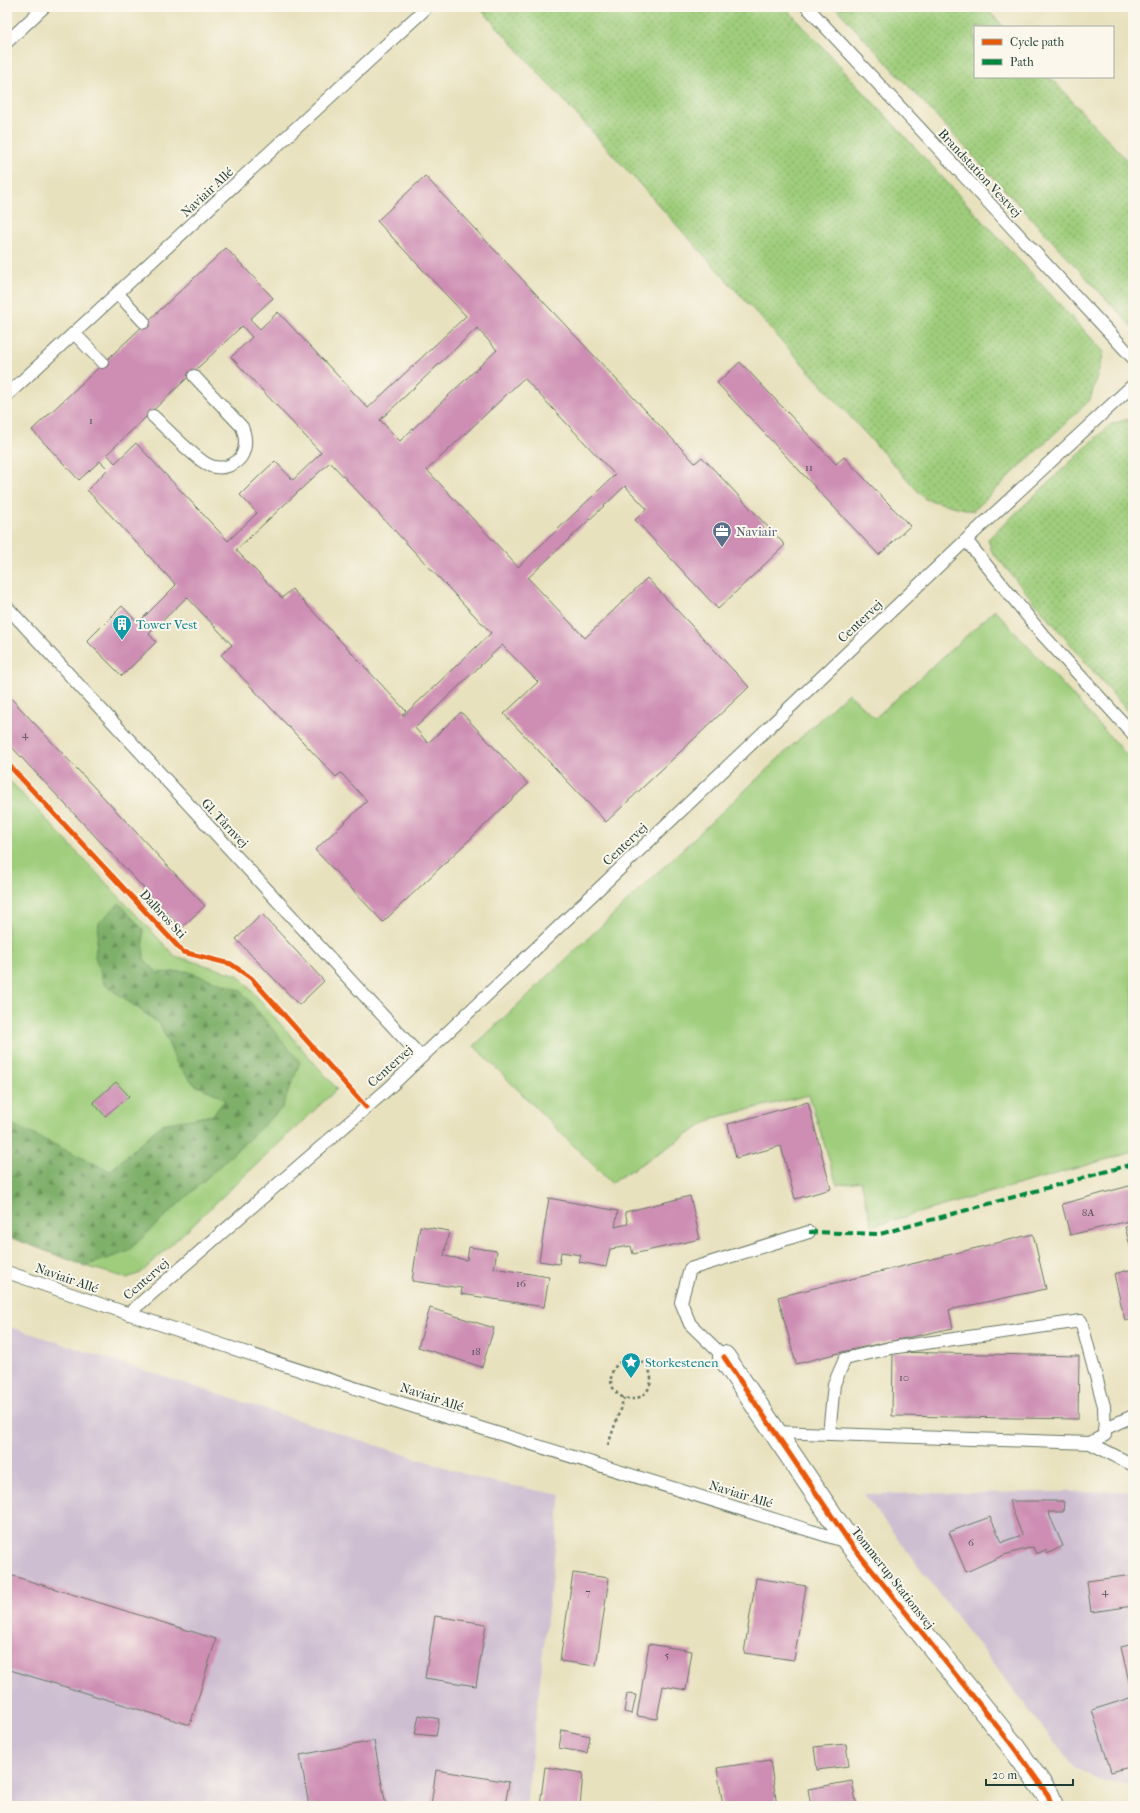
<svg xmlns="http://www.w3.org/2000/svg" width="1140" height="1813" font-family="'IM FELL French Canon',serif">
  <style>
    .industrial { fill: #cebed1 }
    .grass { fill: url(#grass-dots); stroke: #5f8558 }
    .forest { fill: url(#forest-firs); stroke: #4f7650 }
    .green { fill: #9fcd7b; stroke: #5f8558 }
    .building { fill: #ce8eb4; fill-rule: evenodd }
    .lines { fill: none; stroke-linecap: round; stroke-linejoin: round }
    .lane-casing { stroke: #657664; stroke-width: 14 }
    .street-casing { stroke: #657664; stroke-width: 24 }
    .path { stroke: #657664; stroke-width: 2.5; stroke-dasharray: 3 3; stroke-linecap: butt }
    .lane { stroke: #fff; stroke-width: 12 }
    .street { stroke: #fff; stroke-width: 22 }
    .quiet { stroke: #00873e; stroke-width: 4; stroke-dasharray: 8 4; stroke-linecap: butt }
    .cycleway-casing { stroke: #fbf7ec; stroke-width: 8 }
    .cycleway { stroke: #e8590c; stroke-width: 5 }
    .labels { text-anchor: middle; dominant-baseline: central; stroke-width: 4; stroke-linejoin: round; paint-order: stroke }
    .number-label { font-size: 11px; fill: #4b5154 }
    .street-label { font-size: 13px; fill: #1f3d34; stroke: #fbf7ec }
    .service-label { font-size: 13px; fill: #4e5e75; stroke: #fbf7ec; text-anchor: start }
    .culture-label { font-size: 13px; fill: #0d838f; stroke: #fbf7ec; text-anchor: start }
  </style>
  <defs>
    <pattern id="grass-dots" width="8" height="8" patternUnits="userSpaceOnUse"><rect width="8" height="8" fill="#9fcd7b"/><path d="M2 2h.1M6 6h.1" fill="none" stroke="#81a866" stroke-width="1.8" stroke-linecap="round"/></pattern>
    <pattern id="forest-firs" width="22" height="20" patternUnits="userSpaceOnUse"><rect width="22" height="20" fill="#7fb06b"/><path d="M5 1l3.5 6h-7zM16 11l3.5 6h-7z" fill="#679059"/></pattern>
  </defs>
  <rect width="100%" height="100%" fill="#fbf7ec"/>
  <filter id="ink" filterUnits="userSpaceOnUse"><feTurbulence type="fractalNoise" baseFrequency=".025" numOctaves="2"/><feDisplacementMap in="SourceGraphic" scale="8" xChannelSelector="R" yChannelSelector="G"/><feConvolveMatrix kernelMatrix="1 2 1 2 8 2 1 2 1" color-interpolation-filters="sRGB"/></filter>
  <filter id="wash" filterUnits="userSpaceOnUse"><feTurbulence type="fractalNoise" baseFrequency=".012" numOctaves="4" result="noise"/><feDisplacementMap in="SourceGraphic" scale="16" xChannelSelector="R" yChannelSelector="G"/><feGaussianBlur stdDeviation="0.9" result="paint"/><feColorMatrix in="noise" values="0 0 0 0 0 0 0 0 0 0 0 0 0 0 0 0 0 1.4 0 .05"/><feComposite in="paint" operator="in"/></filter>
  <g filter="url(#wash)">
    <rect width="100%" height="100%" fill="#e8e1be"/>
    <!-- industrial -->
    <path class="industrial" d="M7 1326 484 1480 561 1495 526 1806H7Z
      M1133 1491V1783H1103L1073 1766 969 1633 864 1494Z"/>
    <!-- grass -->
    <path class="grass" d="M479 7H785L1104 352 1090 400 973 511 925 499Z
      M835 7H985L1004 27H975V77H1050L1133 167V328Z
      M1133 418V718L992 552 988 539 1111 424Z"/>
    <!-- forest -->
    <path class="forest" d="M119 903 143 929 144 958 158 973 186 971 240 990 301 1062 282 1108 127 1252 85 1266 7 1236V1122L110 1171 162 1124 213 1115 225 1100 218 1095 195 1085 178 1066 160 1024 104 984 95 957 99 923Z"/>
    <!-- green -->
    <path class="green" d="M995 610 1133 762V1152L872 1226 861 1181 837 1185 809 1095 714 1118 611 1183 474 1046 848 693 875 718Z
      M7 778 175 956 238 975 337 1089 141 1273 127 1278 85 1266 127 1252 282 1108 300 1062 240 990 186 971 158 973 144 959 143 929 119 903 99 923 95 957 104 984 160 1024 178 1066 195 1085 218 1095 225 1100 213 1115 162 1124 110 1171 7 1122Z"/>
    <g id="blocks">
      <!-- building -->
      <path class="building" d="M425 176 695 463 702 457 785 545 718 609 635 520 647 509 625 486 528 578 585 638 647 578 749 687 606 822 504 714 538 682 502 645 415 728 428 743 461 712 528 784 383 922 315 850 367 801 341 773 336 777 221 655 232 645 187 597 149 634 156 642 122 676 87 641 122 606 138 623 176 585 87 490 108 469 100 461 79 480 32 430 226 248 273 298 250 319 260 329 278 312 368 408 466 316 377 221ZM242 326 252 337 231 357 321 453 293 480 275 461 257 478 240 495 257 513 228 541 136 443 115 463 107 454ZM477 328 497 350 400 441 380 420ZM524 378 615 475 518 567 427 470ZM330 462 491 633 403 716 402 715 406 711 292 589 282 598 236 550Z
        M740 362 836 464 844 457 910 526 879 555 717 383Z
        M7 694 205 906 181 928 7 742Z
        M262 914 324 981 299 1005 236 939Z
        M116 1082 129 1096 105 1116 93 1102Z
        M808 1102 831 1189 795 1199 781 1146 736 1158 728 1124Z
        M1133 1185V1220L1070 1235 1062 1204Z
        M690 1196 700 1239 633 1254 631 1246 610 1249 606 1267 579 1262 581 1255 561 1252 559 1264 539 1261 549 1198 618 1211 615 1227 628 1224 625 1212Z
        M420 1226 449 1231 444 1256 467 1260 469 1247 497 1251 494 1268 549 1277 544 1307 461 1294 462 1288 412 1281Z
        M1133 1226V1257L1125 1227Z
        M1033 1234 1046 1289 949 1310 953 1328 850 1350 796 1364 778 1297Z
        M1133 1269V1318L1125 1321 1114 1274Z
        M430 1308 494 1328 482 1367 418 1347Z
        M893 1352 1079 1356 1078 1419 892 1416Z
        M1009 1501H1064L1063 1512H1048L1063 1546 1047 1554 1046 1550 1036 1554 1033 1547 1004 1555 966 1572 949 1532 990 1517 1002 1542 1022 1535Z
        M573 1573 609 1578 596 1666 560 1661Z
        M7 1574 216 1639 190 1725 7 1669Z
        M1133 1575V1606L1091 1612 1087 1581Z
        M756 1578 806 1586 794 1660 744 1653Z
        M435 1616 486 1624 476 1686 425 1678Z
        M649 1644 692 1651 686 1690 663 1686 657 1719 637 1716Z
        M1133 1644V1685L1130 1686 1121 1647Z
        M627 1694 636 1695 632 1714 624 1712Z
        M1133 1697V1766L1111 1772 1092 1710Z
        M419 1715 439 1719 436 1736 415 1734Z
        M562 1730 590 1736 587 1753 559 1748Z
        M374 1741 386 1806H309L300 1755Z
        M846 1744 849 1766 817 1770 814 1747Z
        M770 1760 777 1806H723L717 1768Z
        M545 1767 583 1773 580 1806H540Z
        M436 1770 509 1782 505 1806H431Z
        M852 1781 857 1806H811L808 1789Z"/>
    </g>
  </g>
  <g filter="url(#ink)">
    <use href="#blocks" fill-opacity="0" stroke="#657664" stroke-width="1"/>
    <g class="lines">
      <defs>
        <path id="lane" d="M807 7 1133 358
          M7 42 44 7
          M118 294 144 322
          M74 333 102 362
          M7 395 425 9 424 7
          M153 416C165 427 198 462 211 466 221 470 234 466 241 457 247 447 246 437 242 427L194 376
          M966 540 1042 634 1133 734
          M7 607 421 1057
          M7 1272C285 1369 566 1455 847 1542
          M128 1314 389 1088 966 540 1133 385
          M724 1357 690 1324 681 1302 690 1269 809 1232
          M1104 1429 1133 1416
          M774 1432 1090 1443 1105 1435 1104 1406 1081 1321 890 1348 845 1359 834 1384 829 1434
          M1090 1443 1133 1465"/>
        <path id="street" d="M724 1357 850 1543 1012 1745 1048 1795 1052 1806"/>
      </defs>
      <!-- lane casing -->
      <use href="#lane" class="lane-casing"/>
      <!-- street casing -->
      <use href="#street" class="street-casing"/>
      <!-- path -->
      <path class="path" d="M611 1379a20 20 0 1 1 40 0a20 20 0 1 1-40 0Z
        M608 1445 624 1398"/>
      <!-- lane -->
      <use href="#lane" class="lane"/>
      <!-- street -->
      <use href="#street" class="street"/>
      <!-- quiet -->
      <path class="quiet" d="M809 1232 880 1234 1133 1164"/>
      <defs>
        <path id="cycleway" d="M7 763 183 952 231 964 251 978 366 1107
          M724 1357 850 1543 1012 1745 1048 1795 1052 1806"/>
      </defs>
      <!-- cycleway casing -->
      <use href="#cycleway" class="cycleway-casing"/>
      <!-- cycleway -->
      <use href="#cycleway" class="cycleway"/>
    </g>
  </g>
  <!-- icons -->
  <defs>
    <symbol id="office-pin" viewBox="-11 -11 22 30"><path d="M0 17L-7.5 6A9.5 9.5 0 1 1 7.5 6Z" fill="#5c6f8a" stroke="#fbf7ec"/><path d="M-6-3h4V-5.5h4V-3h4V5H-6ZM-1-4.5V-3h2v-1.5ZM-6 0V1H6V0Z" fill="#fff"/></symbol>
    <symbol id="building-pin" viewBox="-11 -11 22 30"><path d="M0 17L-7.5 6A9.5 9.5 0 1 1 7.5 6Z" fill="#0f9aa8" stroke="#fbf7ec"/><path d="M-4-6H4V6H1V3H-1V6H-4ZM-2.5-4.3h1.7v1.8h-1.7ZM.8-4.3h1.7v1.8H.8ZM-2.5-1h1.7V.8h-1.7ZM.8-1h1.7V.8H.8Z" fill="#fff"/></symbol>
    <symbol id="sight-pin" viewBox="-11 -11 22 30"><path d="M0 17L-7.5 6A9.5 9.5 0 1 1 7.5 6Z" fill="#0f9aa8" stroke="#fbf7ec"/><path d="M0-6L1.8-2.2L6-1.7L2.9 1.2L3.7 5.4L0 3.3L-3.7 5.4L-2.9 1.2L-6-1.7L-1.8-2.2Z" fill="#fff"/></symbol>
  </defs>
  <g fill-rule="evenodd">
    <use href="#office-pin" x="711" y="520" width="22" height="30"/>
    <use href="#building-pin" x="111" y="613" width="22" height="30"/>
    <use href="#sight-pin" x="620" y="1351" width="22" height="30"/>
  </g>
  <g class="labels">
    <!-- number labels -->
    <g class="number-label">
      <text x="91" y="420">1</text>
      <text x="809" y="467">11</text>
      <text x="25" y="734">4</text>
      <text x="1088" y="1212">8A</text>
      <text x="521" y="1283">16</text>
      <text x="476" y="1351">18</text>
      <text x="904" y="1377">10</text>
      <text x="971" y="1542">6</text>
      <text x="1105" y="1591">4</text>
      <text x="588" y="1592">7</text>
      <text x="667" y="1655">5</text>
    </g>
    <!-- street labels -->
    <g class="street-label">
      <text transform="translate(980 173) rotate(47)">Brandstation Vestvej</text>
      <text transform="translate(207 192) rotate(-43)">Naviair Allé</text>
      <text transform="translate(860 621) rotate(-43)">Centervej</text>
      <text transform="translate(225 823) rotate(47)">Gl. Tårnvej</text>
      <text transform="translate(625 844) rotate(-43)">Centervej</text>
      <text transform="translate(163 914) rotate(47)">Dalbros Sti</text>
      <text transform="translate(390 1066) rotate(-42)">Centervej</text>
      <text transform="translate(67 1278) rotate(19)">Naviair Allé</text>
      <text transform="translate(146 1279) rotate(-41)">Centervej</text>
      <text transform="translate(432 1397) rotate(18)">Naviair Allé</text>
      <text transform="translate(741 1494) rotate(17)">Naviair Allé</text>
      <text transform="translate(893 1578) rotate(52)">Tømmerup Stationsvej</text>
    </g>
    <!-- service labels -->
    <g class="service-label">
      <text x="736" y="531">Naviair</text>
    </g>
    <!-- culture labels -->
    <g class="culture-label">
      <text x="136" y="624">Tower Vest</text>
      <text x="645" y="1362">Storkestenen</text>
    </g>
  </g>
  <!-- margin -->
  <rect width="1140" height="1813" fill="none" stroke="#fbf7ec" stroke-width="24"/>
  <!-- legend -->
  <rect x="974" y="26" width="140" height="52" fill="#fbf7ec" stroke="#a3ada2"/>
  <rect x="982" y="39" width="20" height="6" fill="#e8590c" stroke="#a3ada2"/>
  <text x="1010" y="46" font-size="12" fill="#1f3d34">Cycle path</text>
  <rect x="982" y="59" width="20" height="6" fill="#00873e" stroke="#a3ada2"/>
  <text x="1010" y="66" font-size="12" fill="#1f3d34">Path</text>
  <!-- scale -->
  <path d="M986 1779v6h87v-6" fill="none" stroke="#1f3d34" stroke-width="2"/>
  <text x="992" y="1779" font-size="12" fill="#1f3d34" stroke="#fbf7ec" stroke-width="3" paint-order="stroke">20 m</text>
</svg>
